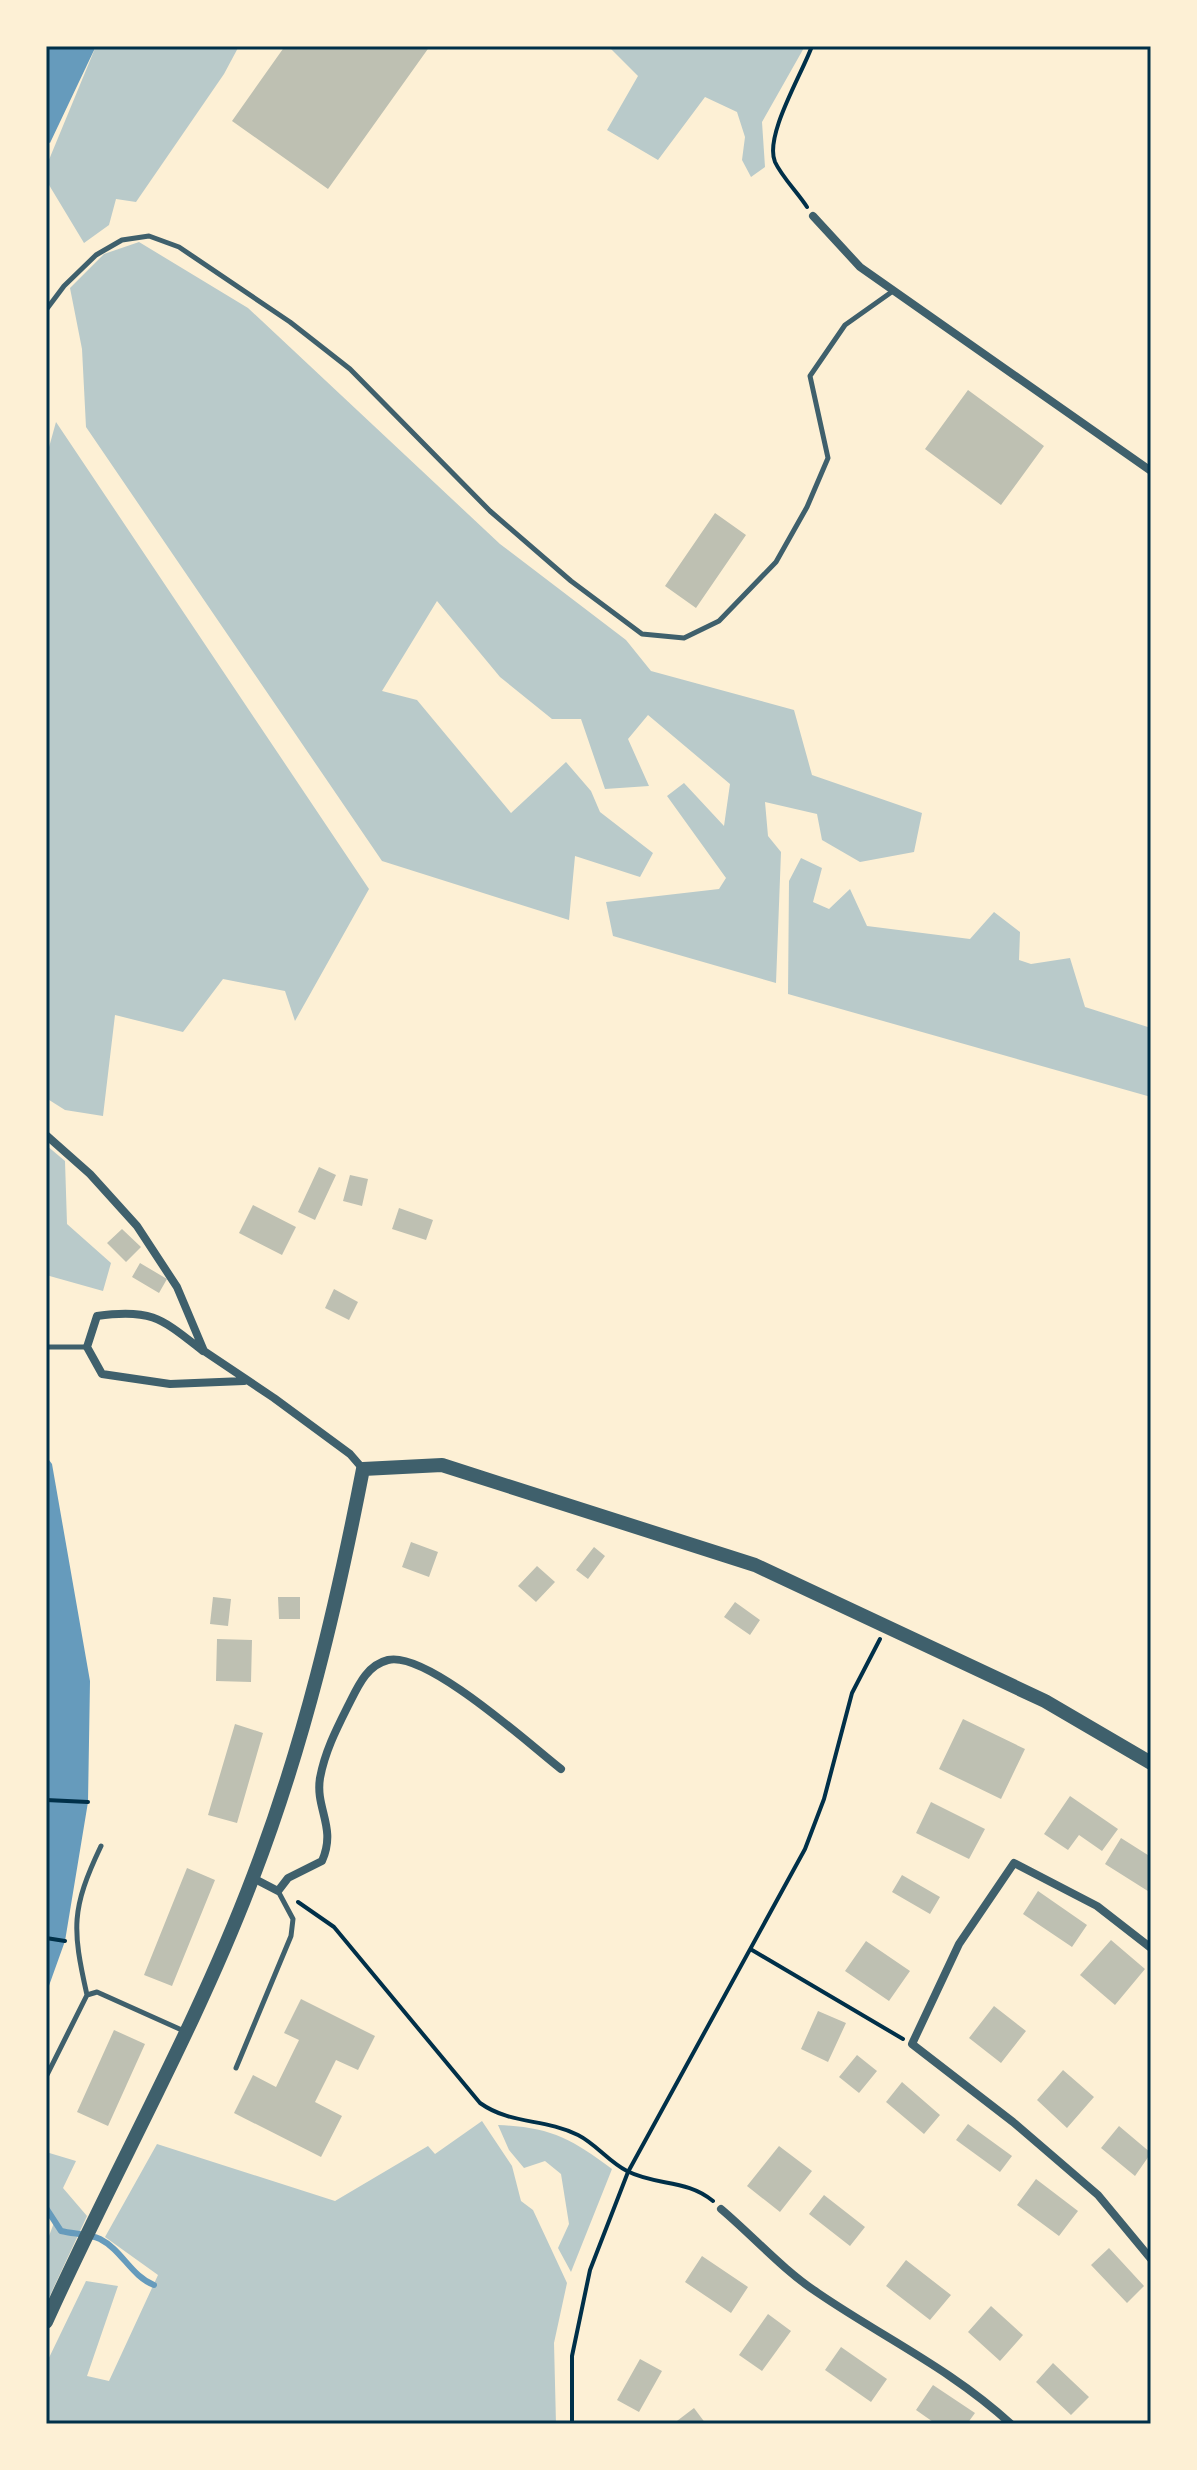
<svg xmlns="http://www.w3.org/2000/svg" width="1197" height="2470" font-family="'Work Sans',sans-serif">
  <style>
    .green { fill: #b9caca }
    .water { fill: #669bbc }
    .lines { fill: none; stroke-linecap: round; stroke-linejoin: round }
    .stream { stroke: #669bbc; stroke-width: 6 }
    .building { fill: #bec0b2 }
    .path { stroke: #003049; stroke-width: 4 }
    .service { stroke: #3f606c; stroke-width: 5 }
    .minor { stroke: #3f606c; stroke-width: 8 }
    .tertiary { stroke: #3f606c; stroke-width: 14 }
    .neatline { fill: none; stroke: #003049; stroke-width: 3 }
  </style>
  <rect width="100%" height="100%" fill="#fdf0d5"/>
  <!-- green -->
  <path class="green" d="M96 46H239L224 74 136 202 116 199 109 225 84 243 46 180V167Z
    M608 46H805L762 122 765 167 751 177 742 160 745 137 737 112 705 97 658 160 607 130 638 76Z
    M139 242 248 308 500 544 626 640 651 671 794 710 812 775 922 813 914 852 860 862 822 840 817 814 765 802 768 836 781 852 776 983 613 936 606 902 719 889 726 878 667 796 684 783 724 826 730 784 648 715 628 739 649 786 605 789 581 719H552L500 677 437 601 382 691 417 700 511 813 566 762 591 791 600 812 653 853 640 877 575 856 569 920 382 861 86 427 82 349 70 288 104 254Z
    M56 422 369 889 295 1021 285 991 223 979 183 1032 115 1015 103 1116 65 1110 46 1098V458Z
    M801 858 822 868 813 902 829 909 850 889 867 926 970 939 994 912 1020 932 1019 960 1031 964 1070 958 1085 1007 1151 1028V1097L788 994 789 881Z
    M46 1145 65 1161 67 1224 111 1263 103 1291 46 1275Z
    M482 2121 512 2166 521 2201 533 2210 567 2283 554 2343 556 2424H55L46 2420V2364L86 2281 118 2286 87 2376 109 2381 158 2275 105 2237 157 2144 335 2201 428 2146 435 2154Z
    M498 2125C549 2127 571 2138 612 2169L571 2272 558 2248 569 2224 561 2174 545 2161 524 2168 509 2150Z
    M46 2152 76 2161 63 2188 87 2216 46 2304V2244L55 2220 46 2211Z"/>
  <!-- water -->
  <path class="water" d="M46 46H96L50 143 46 141Z
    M46 1456 52 1464 90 1681 88 1802 65 1941 46 1994Z"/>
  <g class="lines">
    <!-- stream -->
    <path class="stream" d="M46 2208 61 2231C73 2234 89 2234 100 2239 122 2250 131 2276 154 2285"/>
  </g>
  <!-- building -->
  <path class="building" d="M285 46H430L328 189 232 121Z
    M968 390 1044 446 1001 505 925 449Z
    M715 513 746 535 696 608 665 586Z
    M319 1167 336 1175 315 1220 298 1212Z
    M350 1175 368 1179 362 1206 343 1201Z
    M253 1205 296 1227 282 1255 239 1233Z
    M399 1208 433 1220 426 1240 392 1229Z
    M122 1229 141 1247 126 1262 107 1243Z
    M140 1263 167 1279 159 1293 132 1277Z
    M334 1289 358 1302 349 1320 325 1308Z
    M411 1542 438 1552 429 1577 402 1567Z
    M594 1547 605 1556 588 1579 576 1570Z
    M537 1566 555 1582 536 1602 518 1586Z
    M213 1597 231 1599 228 1626 210 1624Z
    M278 1597H300V1619H279Z
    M735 1602 760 1620 750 1635 724 1617Z
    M217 1639 252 1640 251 1682 216 1681Z
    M963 1719 1025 1749 1001 1799 939 1769Z
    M235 1724 263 1733 237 1823 208 1815Z
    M1070 1796 1118 1829 1102 1851 1079 1835 1068 1850 1044 1834Z
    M931 1802 985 1829 969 1859 916 1833Z
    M1121 1838 1151 1857V1893L1105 1864Z
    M187 1868 215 1880 172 1986 144 1975Z
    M902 1875 940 1897 930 1914 892 1892Z
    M1038 1891 1087 1925 1072 1947 1023 1914Z
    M1111 1940 1145 1969 1115 2005 1080 1975Z
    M866 1941 910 1971 889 2001 845 1971Z
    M301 1999 375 2036 358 2070 336 2060 315 2102 342 2116 321 2157 234 2113 253 2075 276 2087 299 2040 284 2033Z
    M994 2006 1026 2031 1001 2063 969 2038Z
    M818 2011 846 2023 828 2062 801 2049Z
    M114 2030 145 2044 108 2126 77 2112Z
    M857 2055 877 2071 859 2093 839 2077Z
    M1063 2070 1094 2097 1067 2128 1037 2100Z
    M902 2082 940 2115 924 2134 886 2102Z
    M968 2124 1012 2156 1000 2172 956 2140Z
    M1119 2126 1151 2153 1135 2176 1101 2148Z
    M779 2146 812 2171 780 2212 747 2186Z
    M1036 2179 1078 2211 1059 2236 1017 2205Z
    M824 2195 865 2227 850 2246 809 2214Z
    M1109 2248 1144 2286 1127 2303 1091 2265Z
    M702 2256 748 2287 731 2313 685 2282Z
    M906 2260 951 2295 930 2320 886 2286Z
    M991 2306 1023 2335 1000 2361 968 2332Z
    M768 2314 791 2331 762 2371 739 2355Z
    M841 2347 887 2379 871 2402 825 2370Z
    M640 2359 662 2371 639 2412 617 2400Z
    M1053 2363 1089 2397 1071 2415 1036 2382Z
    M933 2385 975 2413 967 2424H936L916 2410Z
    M694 2408 706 2424H673Z"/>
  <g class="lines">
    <!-- path -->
    <path class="path" d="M807 207C798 193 782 177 775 162 764 136 802 74 812 46
      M46 1800 88 1802
      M298 1902 334 1927 480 2103C511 2125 544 2118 578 2135 596 2144 609 2162 627 2171 656 2186 687 2179 713 2201
      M46 1938 65 1941
      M752 1950 903 2039
      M572 2424V2356L590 2270 628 2172 805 1849 824 1799 852 1693 880 1639"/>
    <!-- service -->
    <path class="service" d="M46 310 64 286 96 255 122 240 149 236 179 247 290 322 350 369 490 511 571 581 642 634 684 638 719 621 776 562 807 507 828 458 810 376 845 325 893 291
      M46 1347H86
      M87 1995C72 1928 71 1909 101 1846
      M236 2068 291 1936 293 1919 278 1891
      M46 2077 87 1995 97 1992 184 2031"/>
    <!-- minor -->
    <path class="minor" d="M813 216 860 267 1151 471
      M46 1135 90 1174 137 1226 177 1287 204 1351 274 1398 350 1454 363 1469
      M203 1351C162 1319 152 1308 97 1316L87 1347 102 1374 170 1384 244 1381
      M253 1878 278 1891 288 1878 322 1861C337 1827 315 1809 320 1778 325 1751 337 1728 349 1704 358 1686 367 1665 388 1660 427 1651 529 1744 561 1769
      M1151 1948 1097 1906 1014 1863 959 1944 912 2044 1013 2122 1098 2195 1151 2259
      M721 2209C753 2236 783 2270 818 2293 884 2338 951 2369 1011 2424"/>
    <!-- tertiary -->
    <path class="tertiary" d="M46 2322C113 2173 195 2030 253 1877 304 1744 336 1608 363 1469L442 1465 755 1565 1045 1701 1151 1763"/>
  </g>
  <!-- border -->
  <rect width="1197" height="2470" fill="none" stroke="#fdf0d5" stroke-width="96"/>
  <rect x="48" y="48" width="1101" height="2374" class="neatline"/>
</svg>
